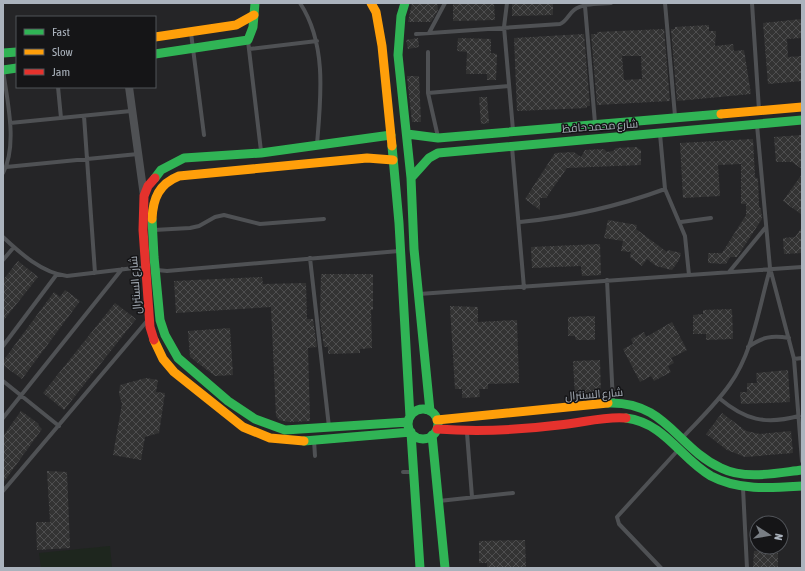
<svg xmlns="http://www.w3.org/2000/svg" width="805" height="571" font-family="'Asap Condensed',Cairo,sans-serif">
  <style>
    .built { fill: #252527; fill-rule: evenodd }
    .grass { fill: #1e261e }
    .building { fill: url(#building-cross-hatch); fill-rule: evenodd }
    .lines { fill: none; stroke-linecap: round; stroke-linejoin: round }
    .lane { stroke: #4f5154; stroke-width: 4 }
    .street { stroke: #4f5154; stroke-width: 8 }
    .fast { stroke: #30b455; stroke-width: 9 }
    .slow { stroke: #ff9f0a; stroke-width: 9 }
    .jam { stroke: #e5322d; stroke-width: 9 }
    .labels { text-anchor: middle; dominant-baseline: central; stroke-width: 3; stroke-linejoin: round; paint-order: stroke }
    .street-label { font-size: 11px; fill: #abb3bd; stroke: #151517 }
  </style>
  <defs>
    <pattern id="building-cross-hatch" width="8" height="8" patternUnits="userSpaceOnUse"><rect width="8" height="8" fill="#333"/><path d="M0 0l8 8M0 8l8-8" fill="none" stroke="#4e4e4f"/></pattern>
  </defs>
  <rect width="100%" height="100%" fill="#1b1b1b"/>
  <!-- built -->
  <path class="built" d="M3 3H802V568H3ZM17 17H155V87H17ZM757 523H781V547H757Z"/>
  <!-- grass -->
  <path class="grass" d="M110 546 112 568H41L39 553Z"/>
  <!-- building -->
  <path class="building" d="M412 3H437L438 10 431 22H408Z
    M453 3H494L495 20 453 21Z
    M512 3H553V15L512 16Z
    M802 19V38L787 39 788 57 802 56V81L768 84 763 23Z
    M709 25V31H716L715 46 733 44 734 51 744 50 751 94 677 101 671 29H675V27Z
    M664 29 670 101 597 105 591 34H597V32ZM622 56H641L642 79 624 80Z
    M584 34 590 106H587V108L517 111 514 38Z
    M418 38 419 47 408 49 406 40Z
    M458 38 491 39V53L497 54 496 80H487V74H466L467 52 457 51Z
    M407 76H419L421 122H412Z
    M479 97H487L489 123 481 124Z
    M802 135V169L792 162H776L774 137Z
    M753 139 755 177 758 179 759 207 761 209 762 219 737 257H730L726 264 708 263V253H722L746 215V204H741V164L718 165 720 196 683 198 680 143Z
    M636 147 641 150V165L567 168 546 198H540V210L525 199 555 153 574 152 581 157 585 150 604 149 607 152 613 151 616 148Z
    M802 174V215L783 201Z
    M608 220 637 225 636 229 667 252 668 250 681 253 679 260 672 270 656 266 647 259 642 266 630 257 631 252 621 251 623 241 604 238Z
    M802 227V253L784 254 783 238 795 237Z
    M600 244 601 275 582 276 581 266 532 268 531 247Z
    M18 261 38 277 3 321V280Z
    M321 274H373V310H371L372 348 360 349V353L328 354V347H324L320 319Z
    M262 277 263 284 306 283 307 319H313L317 347 308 348 310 421 289 422 279 420 276 416 271 307 176 313 174 281Z
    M65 290 80 301 22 379 3 365V361L54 292 60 297Z
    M115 303 136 319 64 410 43 393Z
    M450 306 478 307V322L517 320 519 383 488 384V389H479L480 397 462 398V389H455Z
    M732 309 733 339 706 340V334H693V315L703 314V310Z
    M595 316V340H576L575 336H568V317Z
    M672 322 687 350 671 358 674 363 668 366 671 372 654 381 651 376 640 382 623 349 633 344 631 339 644 332 646 337Z
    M230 328 233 375 215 376 190 357 188 331Z
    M600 360 601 396 575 398 573 361Z
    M788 370 790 402 741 404 740 392H747V383H757L756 373Z
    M146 378 158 380 156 392 165 393 159 433 145 437 141 460 113 455 122 404 119 394 120 385Z
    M21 411 39 424 38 425 42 429 3 483V436Z
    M722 413 746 431 760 434 791 431 793 453 745 457 727 450 706 434Z
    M47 471 67 472 70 548 37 550 36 522H50Z
    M525 540 526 568H487V563H479V541Z
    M754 551H778V568H753Z"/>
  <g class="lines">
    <!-- lane -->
    <path class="lane" d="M300 3C327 44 321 97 317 144
      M507 3 504 27 513 130
      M665 3 675 116
      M752 3 759 110
      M585 6 595 123
      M191 33 204 135
      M429 33 445 3
      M416 34 560 24C567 21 568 15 574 10 582 3 600 4 611 3
      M248 41 261 151
      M249 49 317 41
      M428 52V93L509 86
      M58 87 61 118
      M428 93 438 137
      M84 116 95 273
      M10 123 131 111
      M757 125 770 268 794 359 802 461
      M660 134 665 189 685 236 689 275
      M512 147 524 288
      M6 167 138 154
      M3 173C18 145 7 100 3 70
      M520 222C572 217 616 207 665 189
      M681 222 711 218
      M154 230 190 228 199 226 215 217 224 215 260 224 324 219
      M3 237C20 253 42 273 67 276L134 268H144
      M310 258 329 427
      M3 260 14 247
      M157 270 167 271 399 251
      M729 272 766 227
      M607 280 613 402
      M419 294 802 267
      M3 346 57 274
      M748 347C762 337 772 335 789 338
      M794 359 802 358
      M3 381 59 426
      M719 398C745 420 765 425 799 416
      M3 418 122 269
      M467 433 472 497
      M683 437C699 420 717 403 730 384 753 352 759 307 770 269
      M314 440 315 456
      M403 472H413
      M743 488 747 568
      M3 491 147 321
      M439 501 513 493
      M661 568 619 524 617 517 679 449"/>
    <!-- street -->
    <path class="street" d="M129 87 144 196"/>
    <!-- fast -->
    <path class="fast" d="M405 3 401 16 398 55 411 178 414 249 430 411
      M3 53 17 52
      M155 54 248 40 253 27 255 3
      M3 70 17 68
      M407 134 438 138 721 114
      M392 146 399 223 410 417
      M155 178 161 170 184 158 261 153 391 135
      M411 178 429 158 438 153 802 120
      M152 219 154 257 160 320 165 335 178 358 228 401 255 419 285 430 408 422
      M608 403C666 401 676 447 721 468 745 480 776 473 802 470
      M408 424a15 15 0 1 1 30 0a15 15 0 1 1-30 0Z
      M626 418C665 423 680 458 711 476 739 491 772 488 802 486
      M411 433 420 568
      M432 435 445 568
      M304 441 411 432"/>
    <!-- slow -->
    <path class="slow" d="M371 3 376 12 382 46 392 146
      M155 37 236 25 254 15
      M721 114 802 107
      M152 219C153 198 159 184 179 176L367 158 393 160
      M154 340 163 359 174 372 243 427 270 438 304 441
      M437 420 608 403"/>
    <!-- jam -->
    <path class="jam" d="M154 340 150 327 143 230 144 196 148 186 155 178
      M437 429C478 432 519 430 559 425 582 423 604 416 626 418"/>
  </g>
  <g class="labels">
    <!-- street labels -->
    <g class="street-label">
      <text transform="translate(600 126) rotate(-4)">شارع محمد حافظ</text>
      <text transform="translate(135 285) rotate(-94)">شارع السنترال</text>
      <text transform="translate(594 394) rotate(-4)">شارع السنترال</text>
    </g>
  </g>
  <!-- border -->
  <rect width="805" height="571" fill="none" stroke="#abb3bd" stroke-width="8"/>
  <!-- legend -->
  <rect x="16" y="16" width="140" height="72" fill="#151517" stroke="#515459"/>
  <rect x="24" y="29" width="20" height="6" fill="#30b455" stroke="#515459"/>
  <text x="52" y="36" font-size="12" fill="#abb3bd">Fast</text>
  <rect x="24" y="49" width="20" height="6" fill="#ff9f0a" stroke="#515459"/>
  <text x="52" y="56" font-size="12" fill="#abb3bd">Slow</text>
  <rect x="24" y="69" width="20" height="6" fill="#e5322d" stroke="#515459"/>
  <text x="52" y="76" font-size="12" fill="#abb3bd">Jam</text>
  <!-- north arrow -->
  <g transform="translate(769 535) rotate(102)"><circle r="19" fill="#151517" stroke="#515459"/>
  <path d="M0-3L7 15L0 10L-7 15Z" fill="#797e84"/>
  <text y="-6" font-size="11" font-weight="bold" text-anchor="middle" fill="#abb3bd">N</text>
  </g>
</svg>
